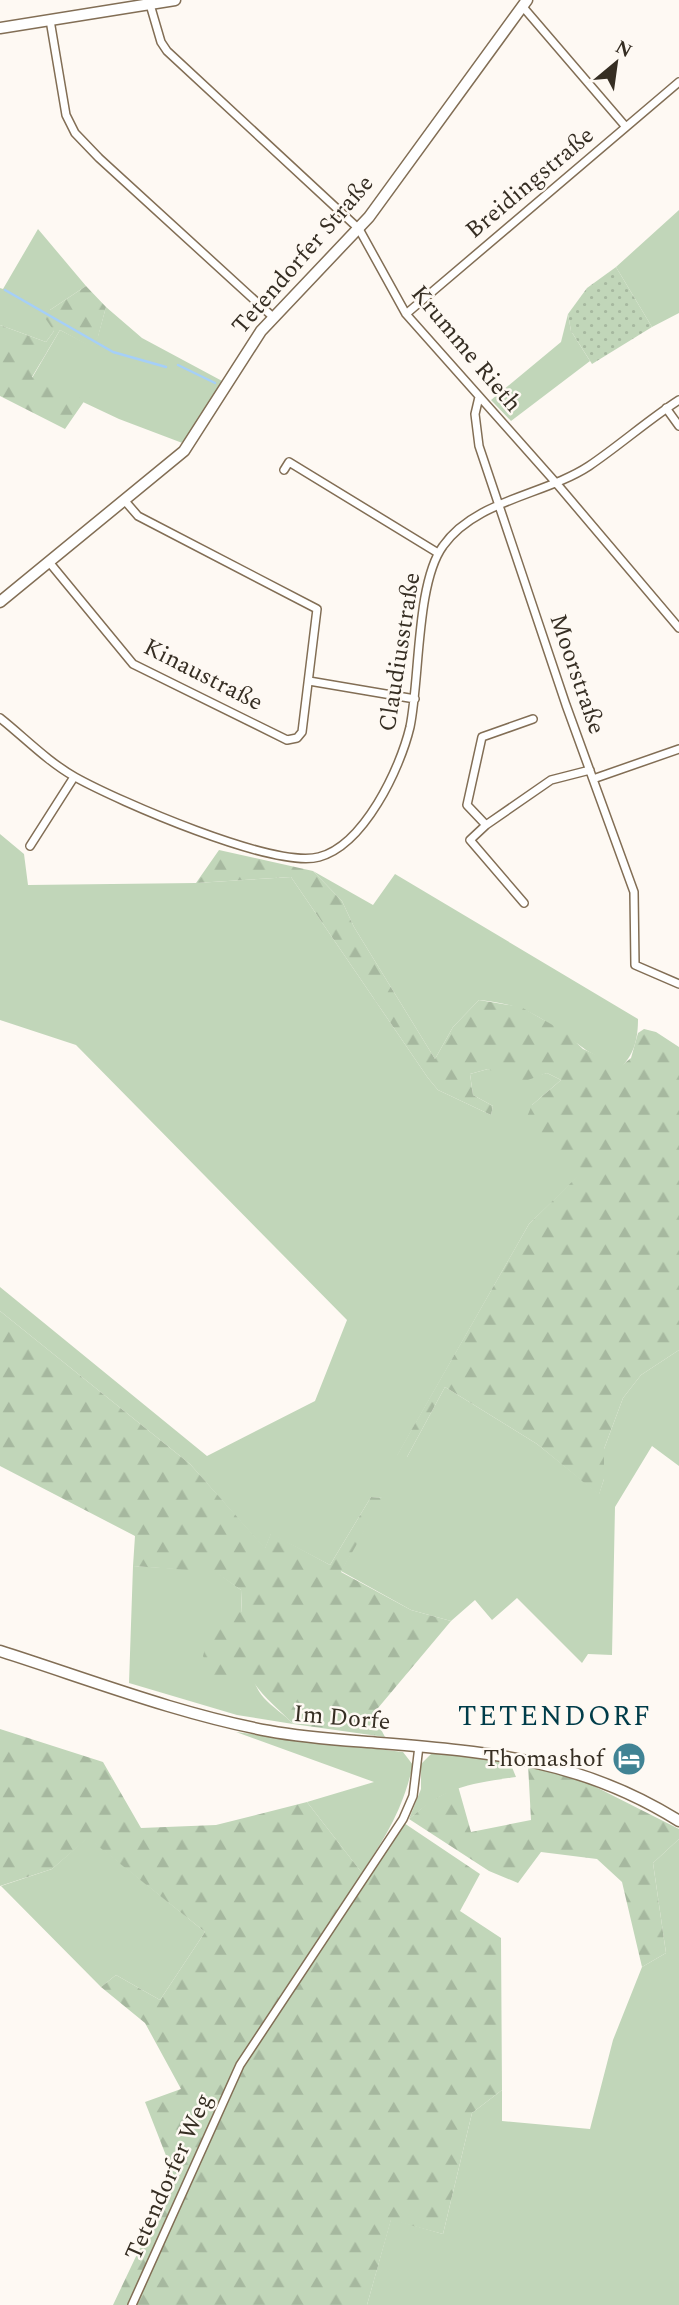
<svg xmlns="http://www.w3.org/2000/svg" width="679" height="2305" font-family="Spectral,serif">
  <style>
    .green { fill: #c1d6b9 }
    .forest { fill: url(#forest-firs) }
    .park { fill: url(#park-dots) }
    .lines { fill: none; stroke-linecap: round; stroke-linejoin: round }
    .stream { stroke: #a5cff8; stroke-width: 2.5 }
    .street-casing { stroke: #826e55; stroke-width: 10 }
    .secondary-casing { stroke: #826e55; stroke-width: 13 }
    .street { stroke: #fff; stroke-width: 7 }
    .secondary { stroke: #fff; stroke-width: 10 }
    .labels { text-anchor: middle; dominant-baseline: central; stroke-width: 5; stroke-linejoin: round; paint-order: stroke }
    .street-label { font-size: 24px; fill: #362e23; stroke: #fef9f3 }
    .poi-label { font-size: 24px; fill: #362e23; stroke: #fef9f3; text-anchor: end }
    .quarter-label { font-size: 28px; letter-spacing: 2px; fill: #003c49; stroke: #fef9f3 }
  </style>
  <defs>
    <pattern id="forest-firs" width="22" height="20" patternUnits="userSpaceOnUse" patternTransform="scale(1.75)"><rect width="22" height="20" fill="#c1d6b9"/><path d="M5 1l3.5 6h-7zM16 11l3.5 6h-7z" fill="#a6b89f"/></pattern>
    <pattern id="park-dots" width="8" height="8" patternUnits="userSpaceOnUse" patternTransform="scale(1.75)"><rect width="8" height="8" fill="#c1d6b9"/><path d="M2 2h.1M6 6h.1" fill="none" stroke="#a6b89f" stroke-width="1.8" stroke-linecap="round"/></pattern>
  </defs>
  <rect width="100%" height="100%" fill="#fef9f3"/>
  <!-- green -->
  <path class="green" d="M679 210V313L652 327 616 267Z
    M38 229 86 286 50 310 54 331 46 342 0 325V288L3 289Z
    M106 307 142 338 224 382 185 444 119 419 32 378 60 330 91 346 98 336Z
    M568 314 571 331 590 361 511 421 491 400 561 342Z
    M0 834 24 854 28 885 196 883 291 877 428 1078 438 1090 491 1115 493 1106 473 1095 470 1074 488 1069 525 1079 547 1073 561 1080 532 1105 585 1170 529 1224 397 1456 407 1457 445 1387 537 1444 599 1494 604 1479V1449L623 1398 641 1375 679 1350V1466L652 1446 615 1507 612 1655 588 1654 582 1663 517 1598 492 1620 475 1600 451 1621 411 1610 341 1571 382 1498 371 1497 330 1565 271 1534 265 1549 190 1464 0 1311V1287L207 1456 315 1401 347 1320 76 1045 0 1020Z
    M313 871 373 905 395 874 638 1019C638 1037 635 1054 621 1067 609 1061 593 1056 582 1047 543 1019 529 1005 479 1000L453 1027 435 1059 354 927 342 901Z
    M133 1566 215 1571 241 1590C242 1620 244 1676 264 1698 272 1707 284 1714 293 1724L237 1715 129 1683Z
    M236 1732 403 1752 413 1765C402 1811 387 1834 362 1873L307 1802 374 1782Z
    M432 1753 509 1760 516 1777C467 1784 448 1786 409 1819L421 1789V1764Z
    M88 1837 205 1932 160 2000 116 1975 101 1987 1 1886 52 1869Z
    M679 1839V2305H367L391 2219 443 2234 472 2113 502 2090V2121L590 2129 613 2040 642 1967 666 1953 653 1863Z"/>
  <!-- forest -->
  <path class="forest" d="M86 286 106 307 98 337 91 347 60 330 32 377 85 400 65 429 0 396V325L46 342 54 331 45 318 50 310Z
    M219 850 313 871 342 901 354 927 435 1059 453 1027 479 1000 521 1007 565 1032 583 1049 621 1066 631 1058 638 1033 644 1029 656 1032 679 1047V1350L641 1375 623 1398 604 1449V1479L599 1495 537 1444 445 1387 407 1457H396L529 1224 584 1170 520 1133 532 1105 561 1080 547 1073 517 1084 488 1069 470 1074 473 1095 493 1106 491 1115 438 1090 428 1078 291 877 196 883Z
    M0 1311 190 1464 265 1548 271 1533 330 1565 371 1497 383 1498 341 1572 411 1610 451 1621 373 1714 385 1737 293 1724C278 1708 264 1698 252 1680H212L203 1656 215 1614 242 1612 241 1590 215 1572 133 1566 135 1536 0 1466Z
    M0 1729 103 1762 141 1828 216 1825 307 1802 366 1878 404 1823 480 1874 460 1911 501 1938 502 2090 472 2113 443 2234 391 2220 367 2305H113L174 2176 145 2102 181 2089 145 2023 101 1987 116 1975 160 2000 205 1932 88 1838 52 1869 0 1886Z
    M528 1764 584 1781 679 1829V1839L653 1863 666 1953 642 1967 622 1882 597 1859 541 1852 518 1883 489 1871 409 1819 428 1803 458 1786 471 1832 531 1820Z"/>
  <!-- park -->
  <path class="park" d="M616 267 652 327 592 364 571 331 568 314 587 288Z"/>
  <g class="lines">
    <!-- stream -->
    <path class="stream" d="M5 290 113 352 166 367
      M178 365 215 383"/>
    <defs>
      <path id="street" d="M149 1 161 42 167 51 359 229 406 314 557 484 679 628
        M523 7 626 127
        M50 20 66 115 75 133 99 158 273 317
        M406 314 679 82
        M479 397 475 414 479 446 566 705 634 892 635 965 679 984
        M666 408 679 426
        M284 470 289 462 438 553
        M49 562 133 664 287 740 297 738 302 732 317 609 138 516 125 501
        M309 681 415 699
        M0 718C24 737 48 762 75 777 118 801 274 869 319 857 364 845 400 769 410 727 420 679 416 583 443 546 475 500 545 495 589 466 620 445 648 420 679 400
        M533 719 482 737 467 805 486 825 551 780 590 770
        M593 779 679 749
        M486 825 470 840 524 903
        M30 846 74 777
        M132 2305 240 2065 403 1819 413 1796 419 1746"/>
      <path id="secondary" d="M0 28 175 0
        M0 602 184 451 261 331 369 217 527 0
        M0 1651C88 1679 178 1714 269 1731 306 1738 343 1740 380 1743 491 1752 582 1760 679 1821"/>
    </defs>
    <!-- street casing -->
    <use href="#street" class="street-casing"/>
    <!-- secondary casing -->
    <use href="#secondary" class="secondary-casing"/>
    <!-- street -->
    <use href="#street" class="street"/>
    <!-- secondary -->
    <use href="#secondary" class="secondary"/>
  </g>
  <!-- icons -->
  <defs>
    <symbol id="hotel-disc" viewBox="-11 -11 22 22"><circle r="9.5" fill="#418394" stroke="#fef9f3"/><path d="M-6-4.5h1.5V1H6V5H4.5V3h-9V5H-6ZM-4 0a1.8 1.8 0 1 1 3.6 0ZM.5 0V-2.5h3Q6-2.5 6 0Z" fill="#fff"/></symbol>
  </defs>
  <g fill-rule="evenodd">
    <use href="#hotel-disc" x="610" y="1740" width="38" height="38"/>
  </g>
  <g class="labels">
    <!-- street labels -->
    <g class="street-label">
      <text transform="translate(530 183) rotate(-40)">Breidingstraße</text>
      <text transform="translate(303 255) rotate(-49)">Tetendorfer Straße</text>
      <text transform="translate(466 349) rotate(50)">Krumme Rieth</text>
      <text transform="translate(400 652) rotate(-81)">Claudiusstraße</text>
      <text transform="translate(577 674) rotate(71)">Moorstraße</text>
      <text transform="translate(203 675) rotate(27)">Kinaustraße</text>
      <text transform="translate(342 1718) rotate(5)">Im Dorfe</text>
      <text transform="translate(169 2177) rotate(-66)">Tetendorfer Weg</text>
    </g>
    <!-- poi labels -->
    <g class="poi-label">
      <text x="604" y="1759">Thomashof</text>
    </g>
    <!-- quarter labels -->
    <g class="quarter-label">
      <text x="555" y="1716">TETENDORF</text>
    </g>
  </g>
  <!-- north arrow -->
  <g transform="translate(616 63) rotate(29)" stroke="#fef9f3" stroke-width="5" paint-order="stroke">
  <path d="M0-5L12 26L0 18L-12 26Z" fill="#362e23"/>
  <text y="-10" font-size="19" font-weight="bold" text-anchor="middle" fill="#362e23">N</text>
  </g>
</svg>
